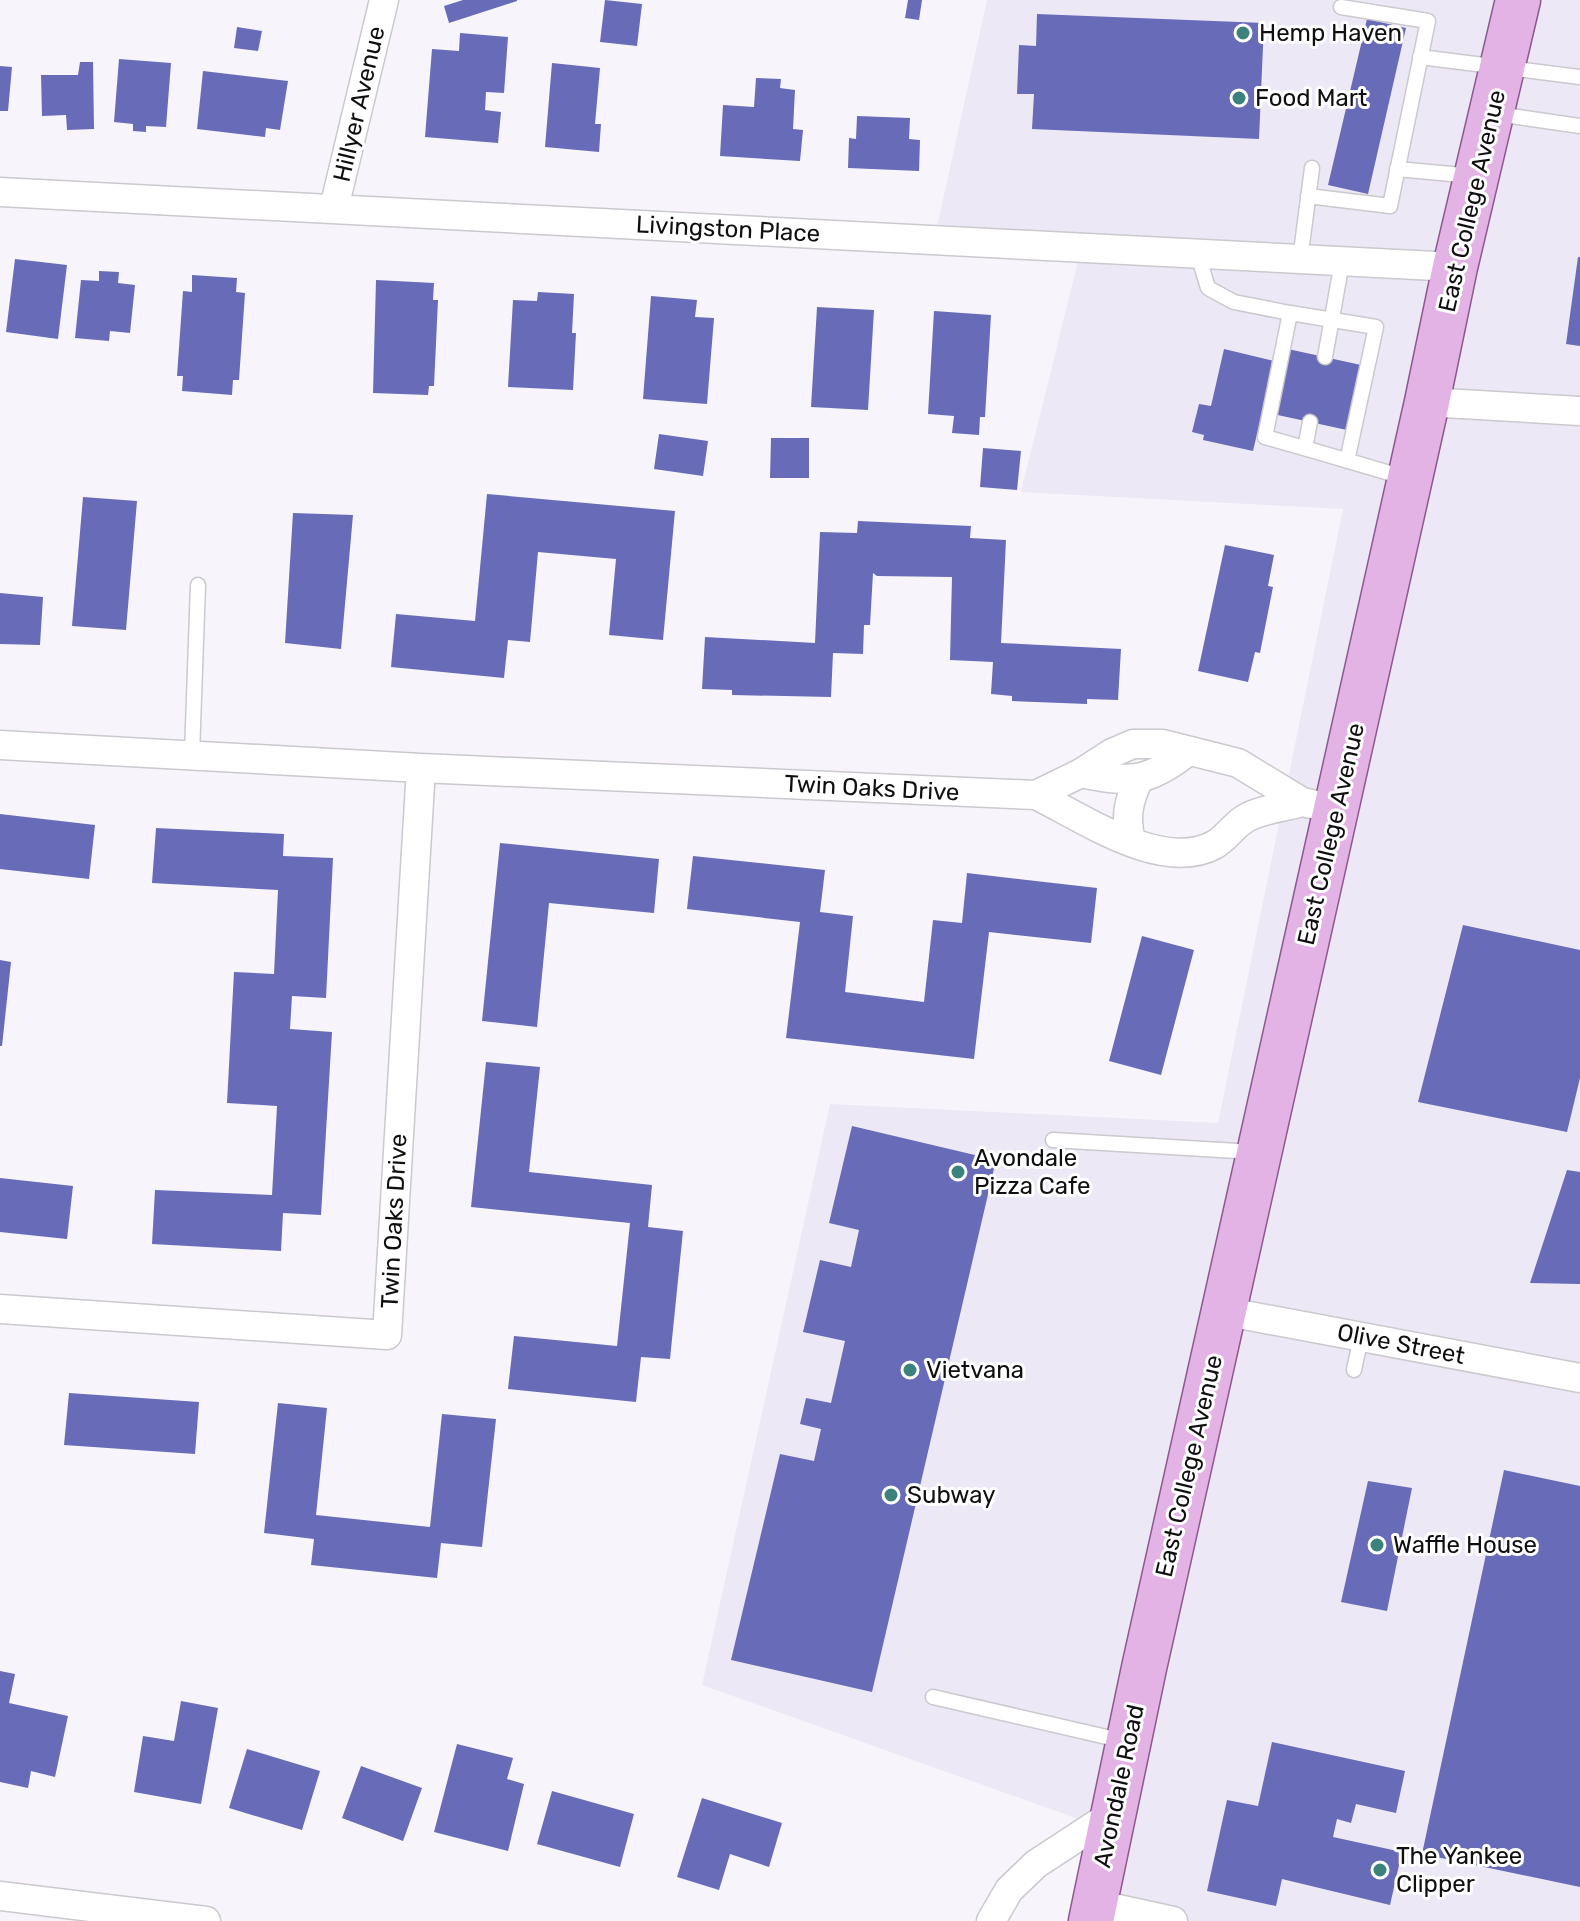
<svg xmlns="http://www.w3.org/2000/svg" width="1580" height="1921" font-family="Rubik,sans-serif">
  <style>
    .built { fill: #ede8f5 }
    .building { fill: #686bb8 }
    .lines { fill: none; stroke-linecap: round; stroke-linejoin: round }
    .service-casing { stroke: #cbc8ce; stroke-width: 17 }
    .minor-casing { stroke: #cbc8ce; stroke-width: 31 }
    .primary-casing { stroke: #8d588f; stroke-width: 47 }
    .service { stroke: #fff; stroke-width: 14 }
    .minor { stroke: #fff; stroke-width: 28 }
    .primary { stroke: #e3b3e5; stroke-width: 44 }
    .poi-dot { fill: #3b827c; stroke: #fff; stroke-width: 3 }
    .labels { text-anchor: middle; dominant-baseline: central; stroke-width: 6; stroke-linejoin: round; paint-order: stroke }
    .poi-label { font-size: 24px; fill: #0f0e10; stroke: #fff; text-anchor: start }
    .street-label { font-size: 24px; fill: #0f0e10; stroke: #fff }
  </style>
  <rect width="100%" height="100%" fill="#f7f5fb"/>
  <!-- built -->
  <path class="built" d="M987 0H1580V1921H1098L1118 1833 702 1685 830 1104 1218 1123 1343 509 1021 492 1080 253 933 245Z"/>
  <!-- building -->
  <path class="building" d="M463 0H517V1L449 23 444 6Z
    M605 0 642 4 637 46 600 42Z
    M908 0H922L919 20 905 18Z
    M1037 14 1264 23 1259 139 1032 129 1034 94H1017L1019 45 1036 46Z
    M1367 19 1406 28 1368 194 1328 185Z
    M237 27 262 31 258 51 234 48Z
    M460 33 508 37 504 93 486 92 485 110 501 112 498 143 425 137 432 49 459 51Z
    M119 59 171 63 166 127 146 126V132L133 131V124L114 122Z
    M80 62H93L94 129 67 130 66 115 42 116 41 75H78Z
    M552 63 600 68 595 124H601L599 152 545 147Z
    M0 66 12 67 8 111H0Z
    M203 71 288 81 280 130 266 128 265 137 197 129Z
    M756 78 781 79 780 88 795 90 793 129 803 130 800 161 720 156 723 105 754 107Z
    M857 116 910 118 909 139 920 140 919 171 848 168 849 138 856 139Z
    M1578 257H1580V346L1566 344Z
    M15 259 67 265 58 339 6 332Z
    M99 271 119 272 118 283 135 285 130 333 110 331 109 341 75 338 81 280 99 281Z
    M192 275 237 278 236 292 245 293 239 380H233L232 395 182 391 183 376H177L183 291 192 292Z
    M376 280 434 283 433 300H438L434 386H429L428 395 373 393Z
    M538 292 574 294 572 333H576L573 390 508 387 513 300 537 301Z
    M651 296 697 300 695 317 714 318 707 404 643 399Z
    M817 307 874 310 868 410 811 407Z
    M934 311 991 315 985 417H980L979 435 952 433 954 416 928 414Z
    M1224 349 1274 361 1253 451 1203 440 1204 435 1192 432 1199 404 1211 406Z
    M1288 349 1361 365 1347 430 1273 414Z
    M659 434 708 441 703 476 654 469Z
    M771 438H809V478H770Z
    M983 448 1021 451 1017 490 980 487Z
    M487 494 675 511 663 640 609 635 616 559 538 552 530 642 508 640 504 678 391 667 396 614 475 621Z
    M83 497 137 501 126 630 72 626Z
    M293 513 353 515 341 649 285 643Z
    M858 521 971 526 970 538 1006 540 1001 643 1121 649 1118 700 1087 699V704L1012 701V696L991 694 993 662 950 660 952 577 877 576 873 573 870 625H864L863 654 833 653 831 697 732 695V690L702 689 705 637 815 643 820 532 857 533Z
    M1225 545 1274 555 1268 586 1273 587 1260 653 1255 652 1248 682 1198 671Z
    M0 593 43 597 40 645 0 644Z
    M0 814 95 825 89 879 0 869Z
    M156 828 284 834 283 856 333 858 326 998 292 996 290 1029 332 1032 321 1215 283 1213 281 1251 152 1244 155 1190 272 1195 277 1106 227 1103 234 972 274 974 278 890 152 883Z
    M500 843 659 859 654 913 549 903 537 1027 482 1021Z
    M693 856 825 870 820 912 853 916 845 992 924 1002 933 920 962 923 967 873 1097 888 1091 943 989 932 974 1059 786 1038 800 922 687 909Z
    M1463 925 1580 950V1078L1567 1132 1418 1102Z
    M1142 936 1194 950 1161 1075 1109 1061Z
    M0 960 11 962 2 1046H0Z
    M486 1062 540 1067 529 1172 652 1185 648 1227 683 1231 670 1359 641 1357 636 1402 508 1389 514 1336 617 1346 630 1223 471 1207Z
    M852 1126 996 1160 872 1692 731 1660 780 1454 814 1461 821 1429 800 1424 806 1398 831 1403 845 1341 803 1332 820 1260 851 1267 859 1230 829 1223Z
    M1567 1170 1580 1172V1284L1530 1283Z
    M0 1178 73 1186 67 1239 0 1232Z
    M69 1393 199 1402 195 1454 64 1445Z
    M278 1403 327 1408 316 1515 430 1527 442 1414 496 1419 482 1547 441 1543 437 1578 311 1565 314 1539 264 1533Z
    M1504 1470 1580 1486V1887L1422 1854Z
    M1368 1481 1412 1488 1387 1611 1341 1602Z
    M0 1671 15 1674 9 1703 68 1716 55 1777 31 1771 28 1788 0 1782Z
    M181 1701 218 1708 201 1804 134 1792 143 1736 174 1741Z
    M1272 1742 1405 1771 1396 1813 1356 1804 1351 1823 1337 1819 1333 1837 1402 1852 1390 1905 1282 1879 1276 1906 1207 1891 1227 1800 1258 1806Z
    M457 1744 513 1758 507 1779 524 1784 508 1851 434 1832Z
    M247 1749 320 1771 302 1830 229 1808Z
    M361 1766 422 1788 403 1841 342 1818Z
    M552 1791 634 1814 620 1867 537 1844Z
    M702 1798 782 1823 769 1867 730 1854 719 1890 677 1877Z"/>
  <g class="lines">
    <defs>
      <path id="service" d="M1420 57 1580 77
        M1497 114 1580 126
        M1397 169 1473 176
        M1308 196 1390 206 1428 21 1341 7
        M1198 255 1208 288 1234 302 1290 313
        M1300 260 1312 168
        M1325 357 1342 262
        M1305 448 1310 422
        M1347 461 1376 327 1290 313 1265 437C1312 450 1359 464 1406 478
        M192 754 198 585
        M1053 1140 1254 1152
        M1354 1370 1361 1337
        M933 1697 1124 1741"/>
      <path id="minor" d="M0 192 1455 267
        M334 208 384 0
        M1427 402 1580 411
        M0 745 421 768 1036 795C1083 818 1162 873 1214 845 1227 838 1235 823 1248 817 1263 809 1285 807 1302 802
        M1081 773C1129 783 1148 783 1187 752
        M1036 795 1081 773 1112 753 1133 744H1163L1238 763 1302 802 1312 804
        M1131 841C1125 818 1128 801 1139 779
        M0 1309 387 1335 421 768
        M1223 1311 1580 1378
        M0 1896 206 1921
        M1095 1904 1173 1921
        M991 1921 1009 1890 1036 1864 1114 1813"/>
      <path id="primary" d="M1091 1921 1144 1668 1427 402 1455 267 1518 0"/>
    </defs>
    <!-- service casing -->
    <use href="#service" class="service-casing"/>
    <!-- minor casing -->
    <use href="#minor" class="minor-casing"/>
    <!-- primary casing -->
    <use href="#primary" class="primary-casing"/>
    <!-- service -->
    <use href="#service" class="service"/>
    <!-- minor -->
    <use href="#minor" class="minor"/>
    <!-- primary -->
    <use href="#primary" class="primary"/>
  </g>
  <!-- markers -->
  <g class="poi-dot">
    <circle cx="1243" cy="33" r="8"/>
    <circle cx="1239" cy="98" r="8"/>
    <circle cx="958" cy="1172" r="8"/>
    <circle cx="910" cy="1370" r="8"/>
    <circle cx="891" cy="1495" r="8"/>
    <circle cx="1377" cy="1545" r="8"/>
    <circle cx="1380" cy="1870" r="8"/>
  </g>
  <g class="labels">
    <!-- poi labels -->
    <g class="poi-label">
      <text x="1259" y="33">Hemp Haven</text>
      <text x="1255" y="98">Food Mart</text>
      <text x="974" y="1158">Avondale<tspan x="974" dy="28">Pizza Cafe</tspan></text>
      <text x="926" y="1370">Vietvana</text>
      <text x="907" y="1495">Subway</text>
      <text x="1393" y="1545">Waffle House</text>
      <text x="1396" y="1856">The Yankee<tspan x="1396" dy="28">Clipper</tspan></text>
    </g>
    <!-- street labels -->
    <g class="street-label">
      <text transform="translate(359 104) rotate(-77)">Hillyer Avenue</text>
      <text transform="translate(1472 201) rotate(-77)">East College Avenue</text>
      <text transform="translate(728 229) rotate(3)">Livingston Place</text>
      <text transform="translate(872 788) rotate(3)">Twin Oaks Drive</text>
      <text transform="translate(1331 834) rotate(-77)">East College Avenue</text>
      <text transform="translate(394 1221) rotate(-87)">Twin Oaks Drive</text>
      <text transform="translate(1401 1344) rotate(11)">Olive Street</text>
      <text transform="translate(1189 1466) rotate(-77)">East College Avenue</text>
      <text transform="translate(1119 1786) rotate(-78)">Avondale Road</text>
    </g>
  </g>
</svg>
